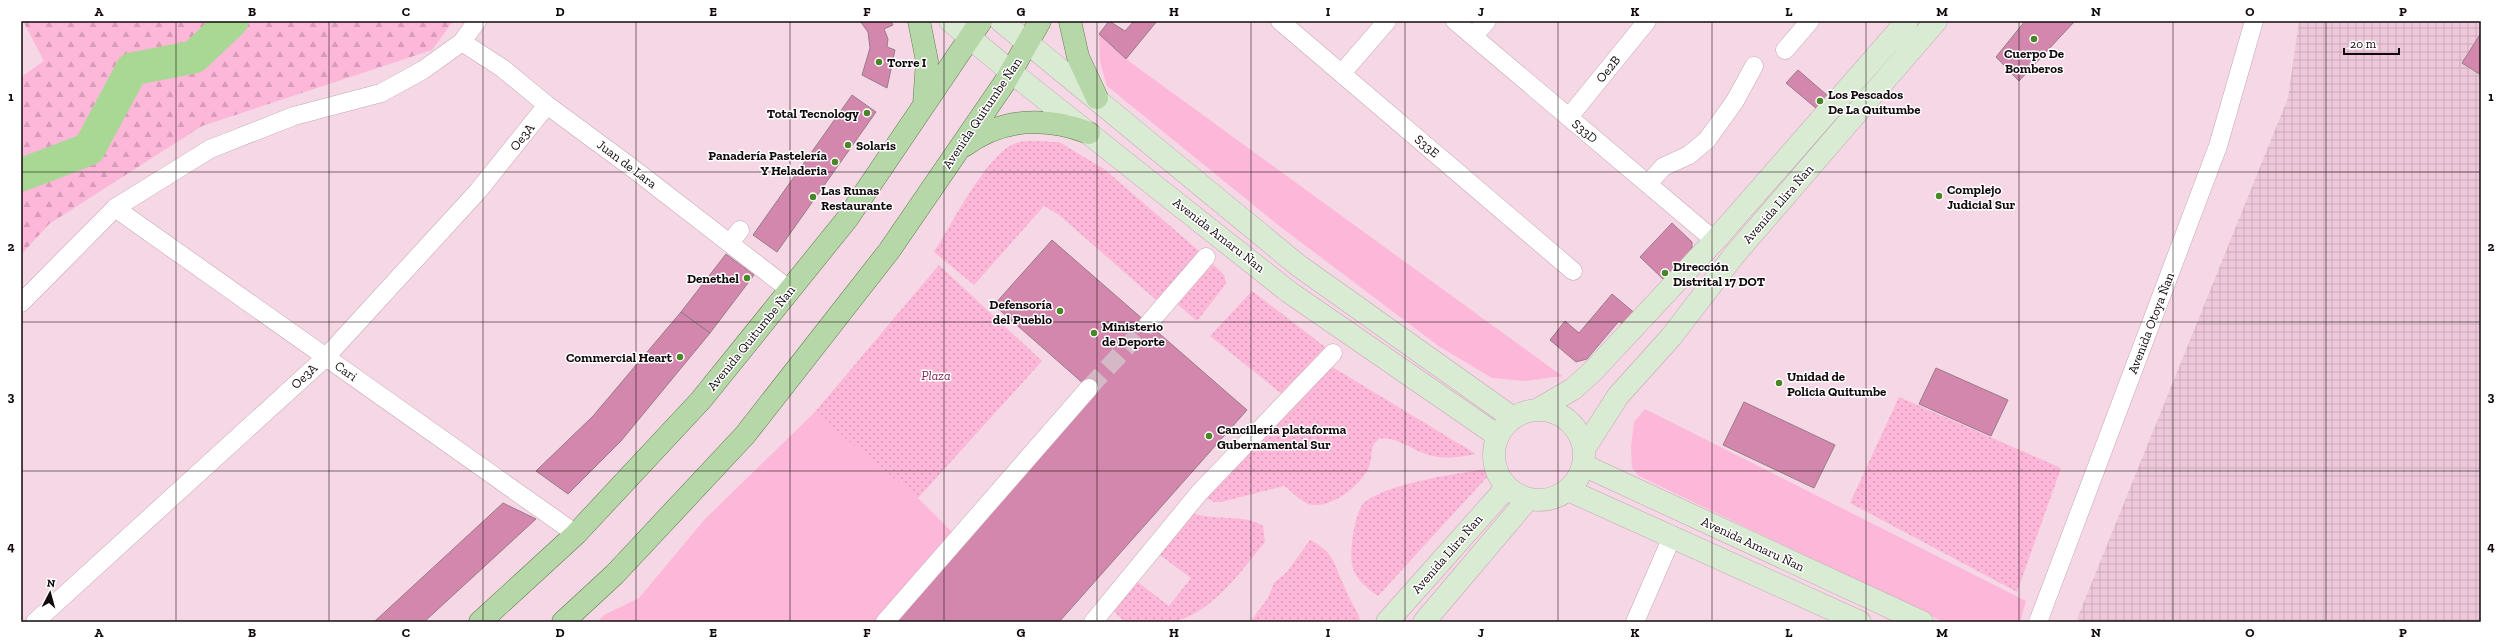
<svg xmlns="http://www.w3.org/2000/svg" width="2502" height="643" font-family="'Zilla Slab',serif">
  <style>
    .industrial { fill: url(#industrial-grid) }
    .grass { fill: #fdb7d8 }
    .forest { fill: url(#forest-firs) }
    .park { fill: url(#park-dots) }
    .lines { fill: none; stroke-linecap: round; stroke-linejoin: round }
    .river { stroke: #a8d894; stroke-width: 33 }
    .building { fill: #d487ad; stroke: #987c89 }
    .street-tunnel { stroke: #d4b8c5; stroke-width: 18; stroke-dasharray: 18 9; stroke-linecap: butt }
    .street-casing { stroke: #c4a7b4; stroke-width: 19 }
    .secondary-casing { stroke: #c4a7b4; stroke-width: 23 }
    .primary-casing { stroke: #5d7d4c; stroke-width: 23 }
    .street { stroke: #fff; stroke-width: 18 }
    .secondary { stroke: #daebd4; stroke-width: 22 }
    .primary { stroke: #b6d7a8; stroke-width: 22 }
    .grid { fill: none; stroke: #12090d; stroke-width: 1; stroke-opacity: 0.55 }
    .poi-dot { fill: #488626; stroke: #fff; stroke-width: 1.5 }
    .labels { text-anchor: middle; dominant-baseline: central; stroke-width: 3; stroke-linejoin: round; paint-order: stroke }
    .poi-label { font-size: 13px; font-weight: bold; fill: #12090d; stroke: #fff; text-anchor: start }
    .street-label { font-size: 13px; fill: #12090d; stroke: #fff }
    .park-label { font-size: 13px; font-style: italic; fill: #7f2659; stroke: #fff }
    .neatline { fill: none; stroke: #12090d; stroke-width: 1.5 }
    .grid-label { font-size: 13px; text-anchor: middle; font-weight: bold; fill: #12090d }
  </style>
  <defs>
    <pattern id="industrial-grid" width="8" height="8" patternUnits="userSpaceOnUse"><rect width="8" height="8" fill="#eec8da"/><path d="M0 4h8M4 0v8" fill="none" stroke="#cbaaba"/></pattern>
    <pattern id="forest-firs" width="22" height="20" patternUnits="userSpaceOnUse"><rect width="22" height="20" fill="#fdb7d8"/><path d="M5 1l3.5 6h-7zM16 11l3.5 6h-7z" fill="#d89cb8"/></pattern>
    <pattern id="park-dots" width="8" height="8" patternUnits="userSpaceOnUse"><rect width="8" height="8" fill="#fdb7d8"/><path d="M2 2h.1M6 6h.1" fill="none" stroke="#d89cb8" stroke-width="1.8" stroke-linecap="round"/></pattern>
  </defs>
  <rect width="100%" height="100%" fill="#f6d7e5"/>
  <!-- industrial -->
  <path class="industrial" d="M2299 21H2481V622H2084L2077 619 2288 98Z"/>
  <!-- grass -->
  <path class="grass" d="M1099 34 1126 59 1562 376 1525 381 1492 378 1440 347 1278 225 1107 86 1100 62Z
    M1645 409 2026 601 2020 622H1944L1639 476 1632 468 1631 447 1634 422Z
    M814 413 918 498 953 533 878 622H597L604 615 639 598 705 519Z"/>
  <!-- forest -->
  <path class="forest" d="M23 21H453L432 50 202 126 49 224 21 255V77L44 61Z"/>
  <!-- park -->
  <path class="park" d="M1059 142 1104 169 1206 257 1224 275 1226 283 1222 289 1197 321 1170 298 1163 306 1059 215 1044 206 974 285 934 252C952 225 986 154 1016 143 1028 139 1047 142 1059 142Z
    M939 265 1042 361 918 498 814 413Z
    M1252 291 1333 353 1324 362 1476 454C1460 457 1446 460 1429 455 1412 451 1398 436 1379 439 1369 446 1373 454 1370 464 1364 484 1328 513 1306 503 1298 499 1292 491 1284 486L1221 502H1214L1199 493 1288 399 1210 336Z
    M1899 397 2061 468 2017 592 1850 503Z
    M1486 469 1487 477 1378 596C1356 579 1349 573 1352 543 1353 533 1357 507 1366 501 1391 483 1455 474 1486 469Z
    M1192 513C1214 521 1247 514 1263 526L1265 542C1241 571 1211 615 1171 622 1156 624 1140 622 1125 622L1108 606 1131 577 1169 606 1191 578 1153 550Z
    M1310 540C1335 552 1334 565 1345 588 1349 599 1356 608 1360 619L1357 622H1250L1268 598 1274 583 1287 572Z"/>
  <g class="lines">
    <!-- river -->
    <path class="river" d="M21 175 89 149 132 69 194 57 232 21"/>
  </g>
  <!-- building -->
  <path class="building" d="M860 21H891L893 25 884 29 888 39 887 47 895 50 887 88 862 75 870 48 868 32Z
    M1109 21 1125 31 1134 21H1157L1126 59 1099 34Z
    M2025 21H2075L2019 81 1996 57Z
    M2481 33V75L2462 63Z
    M1798 70 1828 96 1817 109 1786 83Z
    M852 95 876 112 777 252 753 235Z
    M1672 223 1692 242V251L1664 280 1640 257Z
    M1052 240 1247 410 1059 622H890L1093 392 994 305Z
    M726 254 754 275 710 333 681 312Z
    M1612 294 1637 315 1626 327 1619 321 1587 359 1576 362 1550 340 1565 321 1579 333Z
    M681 312 710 333 621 441 568 494 536 471 593 416Z
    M1936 368 2008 400 1991 436 1919 404Z
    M1744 402 1835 445 1814 488 1723 445Z
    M503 503 536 519 424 622H374Z"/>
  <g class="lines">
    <!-- street-tunnel -->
    <path class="street-tunnel" d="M1089 388 1148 324"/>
    <defs>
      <path id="street" d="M1280 21 1573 271
        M1455 21 1714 240
        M1473 36 1487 21
        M462 42 502 68 547 105 631 167 790 290
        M1785 50 1810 21
        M1342 73 1387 21
        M1569 117 1647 21
        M1648 184 1663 167 1689 155 1707 140 1735 101 1754 66
        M115 208 576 534
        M730 243 740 230
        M21 303 115 208 210 149 294 116 381 93 423 70 462 42 477 21
        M1148 324 1206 257
        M35 622 326 357 478 191 547 105
        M885 622 1089 388
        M1093 622 1199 493 1333 353
        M1635 622 1672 537
        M2038 622 2218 146 2254 21"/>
      <path id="secondary" d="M950 21 1011 72 1289 292 1498 436
        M1001 21 1299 266 1513 418
        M1537 410 1573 389 1593 371 1718 237 1907 21
        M1494 455a45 45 0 1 1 90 0a45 45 0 1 1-90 0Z
        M1584 449 1618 396 1671 337 1735 254 1936 21
        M1583 465 1922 622
        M1568 490 1860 622
        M1387 622 1507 487
        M1424 622 1528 499"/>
      <path id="primary" d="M919 21 927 61 924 104
        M1070 21 1078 57 1097 98
        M964 146C1002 118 1046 116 1089 133
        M480 622 576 534 701 400 847 219 981 21
        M563 622 615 574 745 435 889 251 1005 82 1040 21"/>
    </defs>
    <!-- street casing -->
    <use href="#street" class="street-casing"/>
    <!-- secondary casing -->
    <use href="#secondary" class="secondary-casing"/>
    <!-- primary casing -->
    <use href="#primary" class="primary-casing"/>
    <!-- street -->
    <use href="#street" class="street"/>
    <!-- secondary -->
    <use href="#secondary" class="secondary"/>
    <!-- primary -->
    <use href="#primary" class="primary"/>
  </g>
  <!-- grid -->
  <path class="grid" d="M176 21V622M329 21V622M483 21V622M636 21V622M790 21V622M944 21V622M1097 21V622M1251 21V622M1405 21V622M1558 21V622M1712 21V622M1866 21V622M2019 21V622M2173 21V622M2326 21V622M21 172H2481M21 322H2481M21 471H2481"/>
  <!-- markers -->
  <g class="poi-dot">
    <circle cx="2034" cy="39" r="4"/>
    <circle cx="879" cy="62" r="4"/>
    <circle cx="1820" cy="101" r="4"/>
    <circle cx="867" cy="113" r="4"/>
    <circle cx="848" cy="145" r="4"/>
    <circle cx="835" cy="162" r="4"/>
    <circle cx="1939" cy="196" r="4"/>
    <circle cx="813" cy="197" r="4"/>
    <circle cx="1665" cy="273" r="4"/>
    <circle cx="747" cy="278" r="4"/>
    <circle cx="1060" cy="311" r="4"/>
    <circle cx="1094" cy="333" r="4"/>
    <circle cx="680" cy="357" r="4"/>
    <circle cx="1779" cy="383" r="4"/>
    <circle cx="1209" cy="436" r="4"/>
  </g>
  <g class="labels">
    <!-- poi labels -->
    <g class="poi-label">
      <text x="2034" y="53" text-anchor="middle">Cuerpo De<tspan x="2034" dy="15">Bomberos</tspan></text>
      <text x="887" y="62">Torre I</text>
      <text x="1828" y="94">Los Pescados<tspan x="1828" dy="15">De La Quitumbe</tspan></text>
      <text x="859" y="113" text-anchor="end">Total Tecnology</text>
      <text x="856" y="145">Solaris</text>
      <text x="827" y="155" text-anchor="end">Panadería Pastelería<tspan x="827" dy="15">Y Heladeria</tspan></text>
      <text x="1947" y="189">Complejo<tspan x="1947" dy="15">Judicial Sur</tspan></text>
      <text x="821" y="190">Las Runas<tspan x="821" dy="15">Restaurante</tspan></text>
      <text x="1673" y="266">Dirección<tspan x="1673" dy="15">Distrital 17 DOT</tspan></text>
      <text x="739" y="278" text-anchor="end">Denethel</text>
      <text x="1052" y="304" text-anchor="end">Defensoría<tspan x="1052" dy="15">del Pueblo</tspan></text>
      <text x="1102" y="326">Ministerio<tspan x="1102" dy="15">de Deporte</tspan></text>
      <text x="672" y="357" text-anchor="end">Commercial Heart</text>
      <text x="1787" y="376">Unidad de<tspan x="1787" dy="15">Policia Quitumbe</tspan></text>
      <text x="1217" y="429">Cancillería plataforma<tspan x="1217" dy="15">Gubernamental Sur</tspan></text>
    </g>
    <!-- street labels -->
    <g class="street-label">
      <text transform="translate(1608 69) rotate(-51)">Oe2B</text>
      <text transform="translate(982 113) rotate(-56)">Avenida Quitumbe Ñan</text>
      <text transform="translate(1585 131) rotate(40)">S33D</text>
      <text transform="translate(522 137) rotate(-51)">Oe3A</text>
      <text transform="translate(1427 146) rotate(40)">S33E</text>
      <text transform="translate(627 164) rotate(37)">Juan de Lara</text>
      <text transform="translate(1778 204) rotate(-49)">Avenida Llira Ñan</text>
      <text transform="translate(1219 235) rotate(38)">Avenida Amaru Ñan</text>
      <text transform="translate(2151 323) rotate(-69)">Avenida Otoya Ñan</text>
      <text transform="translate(751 338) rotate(-51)">Avenida Quitumbe Ñan</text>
      <text transform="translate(346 371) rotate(35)">Cari</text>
      <text transform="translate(304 376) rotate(-43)">Oe3A</text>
      <text transform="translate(1753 544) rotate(25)">Avenida Amaru Ñan</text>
      <text transform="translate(1447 554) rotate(-49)">Avenida Llira Ñan</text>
    </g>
    <!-- park labels -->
    <g class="park-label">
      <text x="936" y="375">Plaza</text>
    </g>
  </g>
  <!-- border -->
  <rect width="2502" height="643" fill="none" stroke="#ffffff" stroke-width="44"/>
  <!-- north arrow -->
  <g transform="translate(50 593) rotate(6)" stroke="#ffffff" stroke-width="3" paint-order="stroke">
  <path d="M0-3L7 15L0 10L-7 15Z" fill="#12090d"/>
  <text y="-6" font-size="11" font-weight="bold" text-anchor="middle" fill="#12090d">N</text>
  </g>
  <!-- scale -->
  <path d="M2344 48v6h55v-6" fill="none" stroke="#12090d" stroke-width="2"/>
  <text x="2350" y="48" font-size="12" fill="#12090d" stroke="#ffffff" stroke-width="3" paint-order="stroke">20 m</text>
  <rect x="22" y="22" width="2458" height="599" class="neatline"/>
  <g class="grid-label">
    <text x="99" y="16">A</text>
    <text x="252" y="16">B</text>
    <text x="406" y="16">C</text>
    <text x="560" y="16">D</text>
    <text x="713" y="16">E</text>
    <text x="867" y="16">F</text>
    <text x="1021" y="16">G</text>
    <text x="1174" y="16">H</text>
    <text x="1328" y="16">I</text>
    <text x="1481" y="16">J</text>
    <text x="1635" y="16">K</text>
    <text x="1789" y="16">L</text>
    <text x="1942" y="16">M</text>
    <text x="2096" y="16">N</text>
    <text x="2250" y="16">O</text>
    <text x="2403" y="16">P</text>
    <text x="11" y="101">1</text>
    <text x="2491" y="101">1</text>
    <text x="11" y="251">2</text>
    <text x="2491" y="251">2</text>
    <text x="11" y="401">3</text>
    <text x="2491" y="401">3</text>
    <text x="11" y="551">4</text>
    <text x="2491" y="551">4</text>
    <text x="99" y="637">A</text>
    <text x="252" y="637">B</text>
    <text x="406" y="637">C</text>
    <text x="560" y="637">D</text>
    <text x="713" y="637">E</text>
    <text x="867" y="637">F</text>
    <text x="1021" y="637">G</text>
    <text x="1174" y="637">H</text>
    <text x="1328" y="637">I</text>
    <text x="1481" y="637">J</text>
    <text x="1635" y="637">K</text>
    <text x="1789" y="637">L</text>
    <text x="1942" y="637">M</text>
    <text x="2096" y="637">N</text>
    <text x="2250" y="637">O</text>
    <text x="2403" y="637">P</text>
  </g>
</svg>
